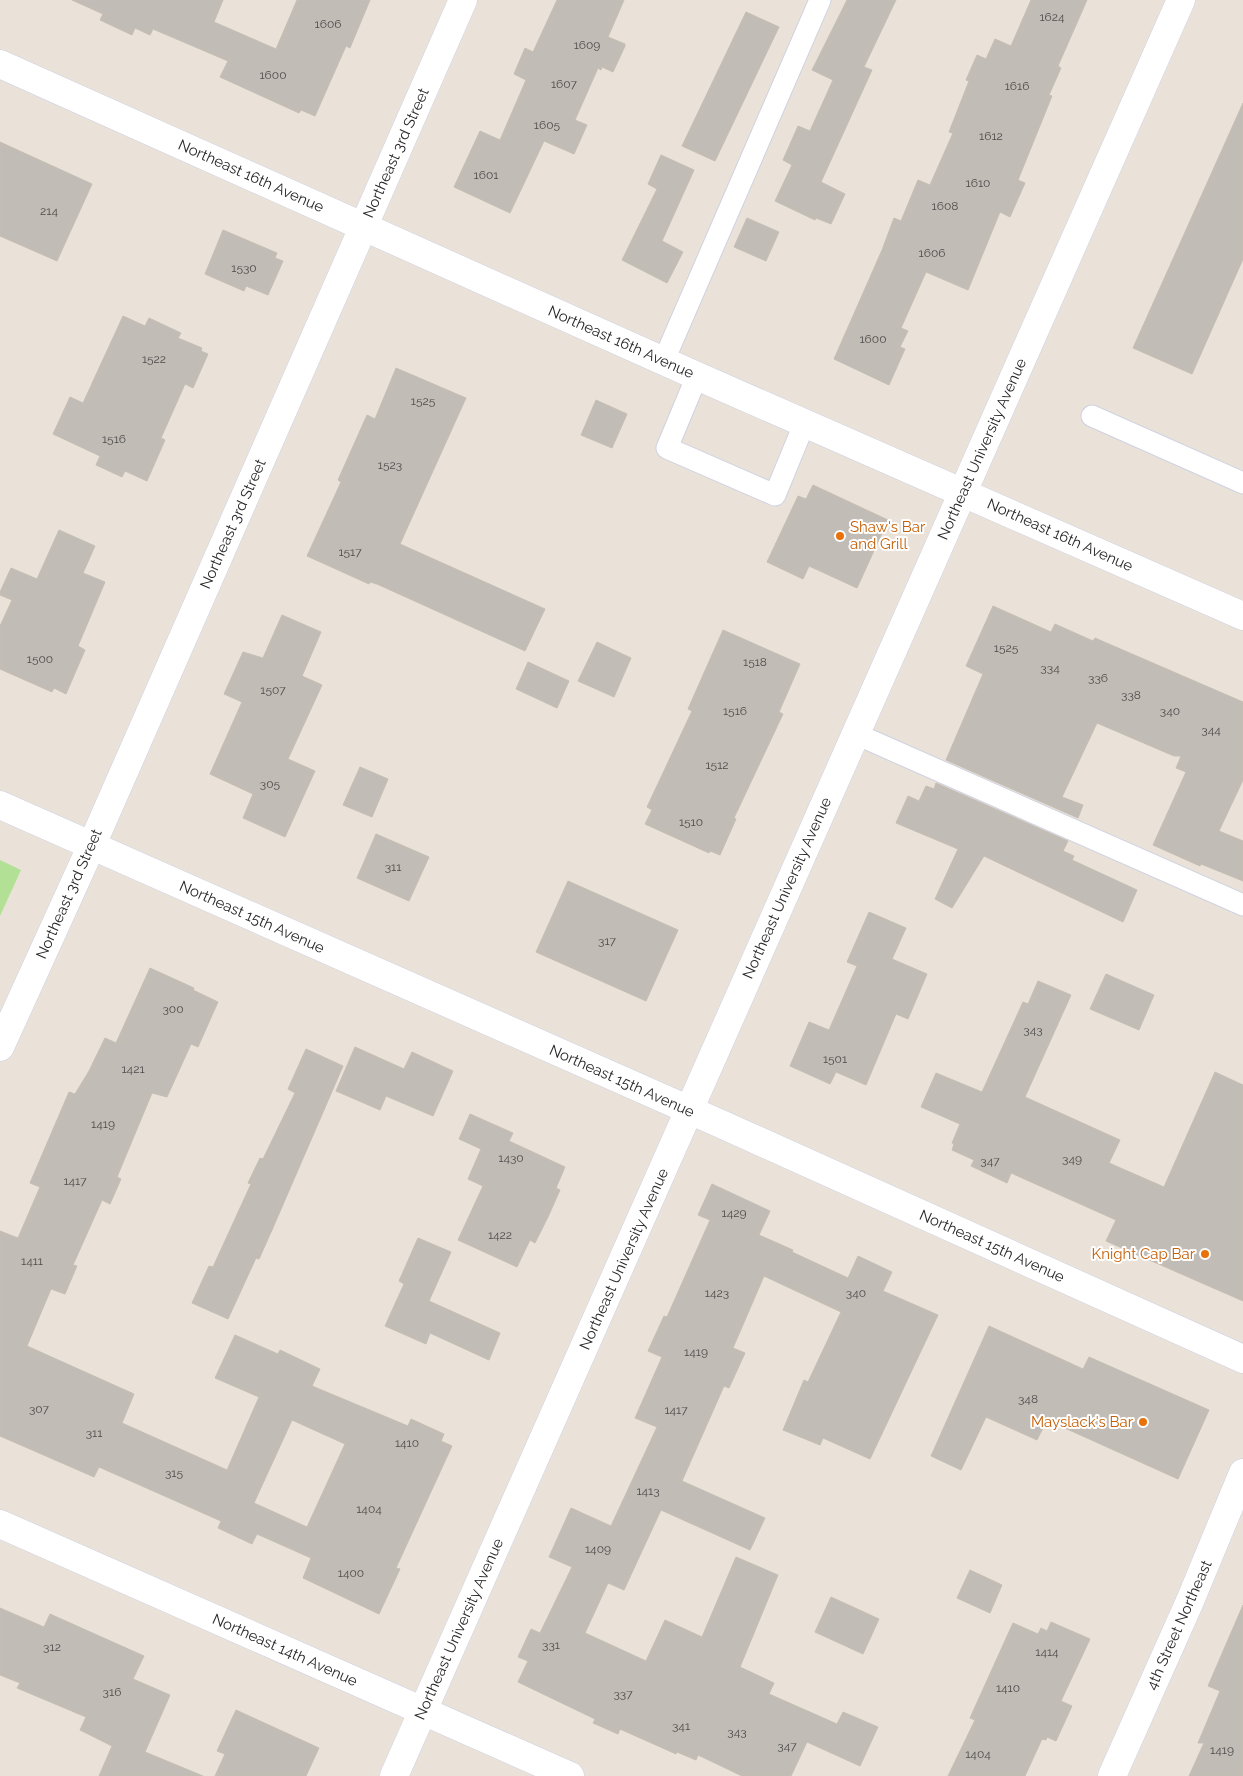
<svg xmlns="http://www.w3.org/2000/svg" width="1243" height="1776" font-family="Raleway,sans-serif">
  <style>
    .park { fill: #b2e195 }
    .building { fill: #c2bcb6; stroke: #c5beb3; fill-rule: evenodd }
    .lines { fill: none; stroke-linecap: round; stroke-linejoin: round }
    .service-casing { stroke: #ced2e1; stroke-width: 23 }
    .minor-casing { stroke: #ced2e1; stroke-width: 29 }
    .secondary-casing { stroke: #ced2e1; stroke-width: 29 }
    .service { stroke: #fff; stroke-width: 21 }
    .minor { stroke: #fff; stroke-width: 28 }
    .secondary { stroke: #fff; stroke-width: 28 }
    .food-dot { fill: #e8710a; stroke: #fff; stroke-width: 2 }
    .labels { text-anchor: middle; dominant-baseline: central; stroke-width: 4; stroke-linejoin: round; paint-order: stroke }
    .number-label { font-size: 12px; fill: #4e4d4c }
    .street-label { font-size: 15px; fill: #282828; stroke: #fff }
    .food-label { font-size: 15px; fill: #c56008; stroke: #fff; text-anchor: end }
  </style>
  <rect width="100%" height="100%" fill="#eae2d9"/>
  <!-- park -->
  <path class="park" d="M0 860 21 870 0 916Z"/>
  <!-- building -->
  <path class="building" d="M72 0H223L214 22 276 49 297 0H370L350 48 346 46 315 116 301 110 299 113 220 77 228 61 153 29 150 35 135 28 132 35 100 20 103 14Z
    M557 0H624L608 37 625 44V46L613 72 602 67 601 70 598 68 575 120 587 125 574 154 544 141 510 213 454 187 480 131 500 140 526 80 514 74 525 48 533 52Z
    M847 0H896L864 67 872 70 821 182 845 194 831 224 816 218 815 220 775 201 792 165 783 160 798 126 810 131 833 80 812 70Z
    M1031 0H1087L1058 66 1061 68 1049 95 1052 96 1018 180 1025 183 1010 217 1000 212 968 290 926 272 901 328 908 331 900 347 905 349 889 385 834 359 882 250 894 218 901 221 918 180 930 185 953 133 949 132 969 81 966 80 977 55 986 59 995 39 1011 46Z
    M746 12 779 27 715 161 682 146Z
    M1243 103V259L1192 374 1133 348Z
    M0 142 92 184 57 261 0 236Z
    M661 155 694 170 662 241 683 252 667 283 622 260 657 189 648 184Z
    M747 218 779 232 766 261 734 247Z
    M223 230 277 253 275 258 283 261 268 295 246 286 244 291 205 274Z
    M123 316 145 326 149 318 181 333 178 338 202 348 201 351 208 354 193 388 185 384 161 438 165 440 147 481 125 471 122 477 96 465 100 456 53 434 70 397 83 403Z
    M396 368 466 398 400 544 545 609 525 651 377 584 370 582 369 584 307 556 341 482 338 480 367 415 375 419Z
    M596 400 627 414 612 448 581 435Z
    M813 485 888 520 857 588 809 566 803 579 767 562 798 496 806 499Z
    M59 530 95 546 83 573 105 582 78 646 85 650 66 694 54 688 52 692 0 669V626L12 600 0 595V592L11 568 37 579Z
    M993 606 1051 632 1055 624 1093 641 1095 638 1243 702V780L1219 831 1243 841V881L1201 864 1200 866 1153 845 1186 772 1176 768 1181 756H1174L1097 723 1062 797 1083 805 1078 818 946 760 983 674 966 666Z
    M282 615 321 632 302 676 322 685 288 759 315 771 285 837 243 818 253 794 210 774 242 702 224 694 243 652 263 658Z
    M723 630 800 664 779 712 783 714 734 818 736 819 720 855 710 851 709 853 645 824 652 810 647 807 692 711 688 709Z
    M597 642 631 658 614 697 578 681Z
    M528 662 569 681 557 708 516 689Z
    M360 767 388 779 372 817 343 805Z
    M936 783 1068 841 1063 851 1074 856 1072 860 1137 890 1123 922 984 856 952 908 935 899 958 849 896 823 908 796 919 801 926 786 934 789Z
    M376 834 429 857 409 901 357 878Z
    M568 881 678 930 646 1001 536 952Z
    M869 912 906 928 892 959 927 974 908 1019 896 1014 866 1085 836 1072 830 1084 790 1066 809 1022 829 1030 857 966 847 962Z
    M150 968 194 988 193 990 218 1002 198 1047 191 1044 167 1097 152 1093 117 1177 121 1179 110 1204 102 1200 73 1265 77 1266 65 1294 51 1289 27 1346 134 1394 122 1423 227 1470 259 1397 215 1378 235 1335 278 1354 280 1350 320 1369 312 1386 408 1426 411 1419 444 1434 441 1441 452 1446 396 1568 400 1569 379 1614 303 1578 311 1558 257 1534 252 1544 218 1528 221 1521 99 1467 94 1477 0 1436V1231L18 1238 40 1187 30 1183 69 1092 75 1094 89 1071 105 1038 116 1043ZM292 1420 345 1444 307 1527 254 1503Z
    M1106 974 1154 995 1139 1030 1090 1009Z
    M1038 981 1071 995 1025 1097 1120 1140 1109 1163 1164 1187 1215 1072 1243 1085V1301L1106 1241 1116 1220 1011 1173 1007 1183 971 1166 974 1160 952 1150 954 1144 952 1143 960 1124 921 1107 936 1073 982 1092 1023 1002 1028 1004Z
    M355 1047 404 1069 412 1052 453 1071 433 1116 386 1096 380 1110 336 1091Z
    M306 1049 343 1066 272 1230 259 1259 256 1258 228 1319 192 1303 209 1266 213 1267 251 1184 248 1183 260 1158 263 1159 295 1093 288 1089Z
    M470 1114 513 1133 509 1141 565 1167 556 1188 560 1190 548 1217 535 1243 530 1240 517 1267 458 1240 483 1186 468 1179 481 1149 459 1139Z
    M712 1184 770 1211 759 1235 793 1250 792 1252 848 1278 858 1256 892 1272 883 1291 938 1315 870 1459 823 1438 820 1445 783 1430 804 1380 808 1382 841 1312 764 1276 733 1348 745 1353 729 1388 724 1386 682 1481 765 1518 750 1550 661 1510 624 1590 608 1583 585 1633 646 1661 665 1620 702 1637 736 1557 778 1575 740 1667 774 1683 769 1694 837 1724 843 1712 878 1727 860 1766 807 1742 791 1776H742L698 1755 696 1760 677 1752 676 1754 620 1729 618 1734 593 1723 595 1719 518 1682 528 1661 518 1657 531 1629 540 1633 572 1567 549 1557 571 1508 611 1526 657 1427 635 1418 662 1357 648 1351 664 1316 667 1317 710 1220 698 1215Z
    M418 1238 451 1252 429 1301 500 1333 489 1360 430 1333 426 1344 385 1326 404 1284 399 1281Z
    M989 1326 1083 1369 1089 1357 1209 1410 1178 1479 1047 1420 1037 1440 986 1417 961 1470 931 1456Z
    M970 1570 1002 1585 990 1613 957 1598Z
    M831 1597 879 1619 863 1654 815 1632Z
    M1243 1605V1776H1189L1204 1743H1198L1220 1691 1208 1686Z
    M0 1608 44 1627 50 1614 144 1656 133 1679 170 1695 145 1752 203 1776H99L112 1746 80 1730 86 1717 17 1688 20 1683 0 1675Z
    M1051 1622 1090 1639 1061 1701 1072 1706 1056 1741 1047 1737 1046 1740 1042 1739 1025 1776H948L975 1720 970 1718 1013 1623 1038 1634 1041 1628 1047 1631Z
    M236 1710 319 1748 306 1776H215L225 1754 217 1751Z"/>
  <g class="lines">
    <defs>
      <path id="service" d="M664 360 820 0
        M697 376 667 448 775 495 805 422
        M1092 416 1243 483
        M856 734 1243 905"/>
      <path id="minor" d="M0 64 697 376 1243 616
        M0 805 721 1124 1243 1359
        M0 1047 91 847 463 0
        M0 1524 570 1776
        M1112 1776 1190 1601 1243 1473"/>
      <path id="secondary" d="M394 1776 1181 0"/>
    </defs>
    <!-- service casing -->
    <use href="#service" class="service-casing"/>
    <!-- minor casing -->
    <use href="#minor" class="minor-casing"/>
    <!-- secondary casing -->
    <use href="#secondary" class="secondary-casing"/>
    <!-- service -->
    <use href="#service" class="service"/>
    <!-- minor -->
    <use href="#minor" class="minor"/>
    <!-- secondary -->
    <use href="#secondary" class="secondary"/>
  </g>
  <!-- markers -->
  <g class="food-dot">
    <circle cx="840" cy="536" r="5"/>
    <circle cx="1205" cy="1254" r="5"/>
    <circle cx="1143" cy="1422" r="5"/>
  </g>
  <g class="labels">
    <!-- number labels -->
    <g class="number-label">
      <text x="1052" y="17">1624</text>
      <text x="328" y="24">1606</text>
      <text x="587" y="45">1609</text>
      <text x="273" y="75">1600</text>
      <text x="564" y="84">1607</text>
      <text x="1017" y="86">1616</text>
      <text x="547" y="125">1605</text>
      <text x="991" y="136">1612</text>
      <text x="486" y="175">1601</text>
      <text x="978" y="183">1610</text>
      <text x="945" y="206">1608</text>
      <text x="49" y="211">214</text>
      <text x="932" y="253">1606</text>
      <text x="244" y="268">1530</text>
      <text x="873" y="339">1600</text>
      <text x="154" y="359">1522</text>
      <text x="423" y="401">1525</text>
      <text x="114" y="439">1516</text>
      <text x="390" y="465">1523</text>
      <text x="350" y="552">1517</text>
      <text x="1006" y="648">1525</text>
      <text x="40" y="659">1500</text>
      <text x="755" y="662">1518</text>
      <text x="1050" y="668">334</text>
      <text x="1098" y="678">336</text>
      <text x="273" y="690">1507</text>
      <text x="1131" y="695">338</text>
      <text x="735" y="711">1516</text>
      <text x="1170" y="711">340</text>
      <text x="1211" y="730">344</text>
      <text x="717" y="765">1512</text>
      <text x="270" y="784">305</text>
      <text x="691" y="822">1510</text>
      <text x="393" y="867">311</text>
      <text x="607" y="941">317</text>
      <text x="173" y="1009">300</text>
      <text x="1033" y="1030">343</text>
      <text x="835" y="1059">1501</text>
      <text x="133" y="1069">1421</text>
      <text x="103" y="1124">1419</text>
      <text x="511" y="1158">1430</text>
      <text x="1072" y="1159">349</text>
      <text x="990" y="1161">347</text>
      <text x="75" y="1181">1417</text>
      <text x="734" y="1213">1429</text>
      <text x="500" y="1235">1422</text>
      <text x="32" y="1261">1411</text>
      <text x="717" y="1293">1423</text>
      <text x="856" y="1293">340</text>
      <text x="696" y="1352">1419</text>
      <text x="1028" y="1399">348</text>
      <text x="39" y="1409">307</text>
      <text x="676" y="1410">1417</text>
      <text x="94" y="1433">311</text>
      <text x="407" y="1443">1410</text>
      <text x="174" y="1473">315</text>
      <text x="648" y="1491">1413</text>
      <text x="369" y="1509">1404</text>
      <text x="598" y="1549">1409</text>
      <text x="351" y="1573">1400</text>
      <text x="551" y="1645">331</text>
      <text x="52" y="1647">312</text>
      <text x="1047" y="1652">1414</text>
      <text x="1008" y="1688">1410</text>
      <text x="112" y="1692">316</text>
      <text x="623" y="1694">337</text>
      <text x="681" y="1726">341</text>
      <text x="737" y="1732">343</text>
      <text x="787" y="1746">347</text>
      <text x="1222" y="1750">1419</text>
      <text x="978" y="1754">1404</text>
    </g>
    <!-- street labels -->
    <g class="street-label">
      <text transform="translate(396 153) rotate(-66)">Northeast 3rd Street</text>
      <text transform="translate(251 176) rotate(24)">Northeast 16th Avenue</text>
      <text transform="translate(621 342) rotate(24)">Northeast 16th Avenue</text>
      <text transform="translate(982 449) rotate(-66)">Northeast University Avenue</text>
      <text transform="translate(233 524) rotate(-66)">Northeast 3rd Street</text>
      <text transform="translate(1060 535) rotate(24)">Northeast 16th Avenue</text>
      <text transform="translate(787 888) rotate(-66)">Northeast University Avenue</text>
      <text transform="translate(69 894) rotate(-66)">Northeast 3rd Street</text>
      <text transform="translate(252 917) rotate(24)">Northeast 15th Avenue</text>
      <text transform="translate(622 1081) rotate(24)">Northeast 15th Avenue</text>
      <text transform="translate(992 1246) rotate(24)">Northeast 15th Avenue</text>
      <text transform="translate(624 1259) rotate(-66)">Northeast University Avenue</text>
      <text transform="translate(1179 1625) rotate(-66)">4th Street Northeast</text>
      <text transform="translate(459 1629) rotate(-66)">Northeast University Avenue</text>
      <text transform="translate(285 1650) rotate(24)">Northeast 14th Avenue</text>
    </g>
    <!-- food labels -->
    <g class="food-label">
      <text x="850" y="527" text-anchor="start">Shaw's Bar<tspan x="850" dy="17">and Grill</tspan></text>
      <text x="1195" y="1254">Knight Cap Bar</text>
      <text x="1133" y="1422">Mayslack's Bar</text>
    </g>
  </g>
</svg>
